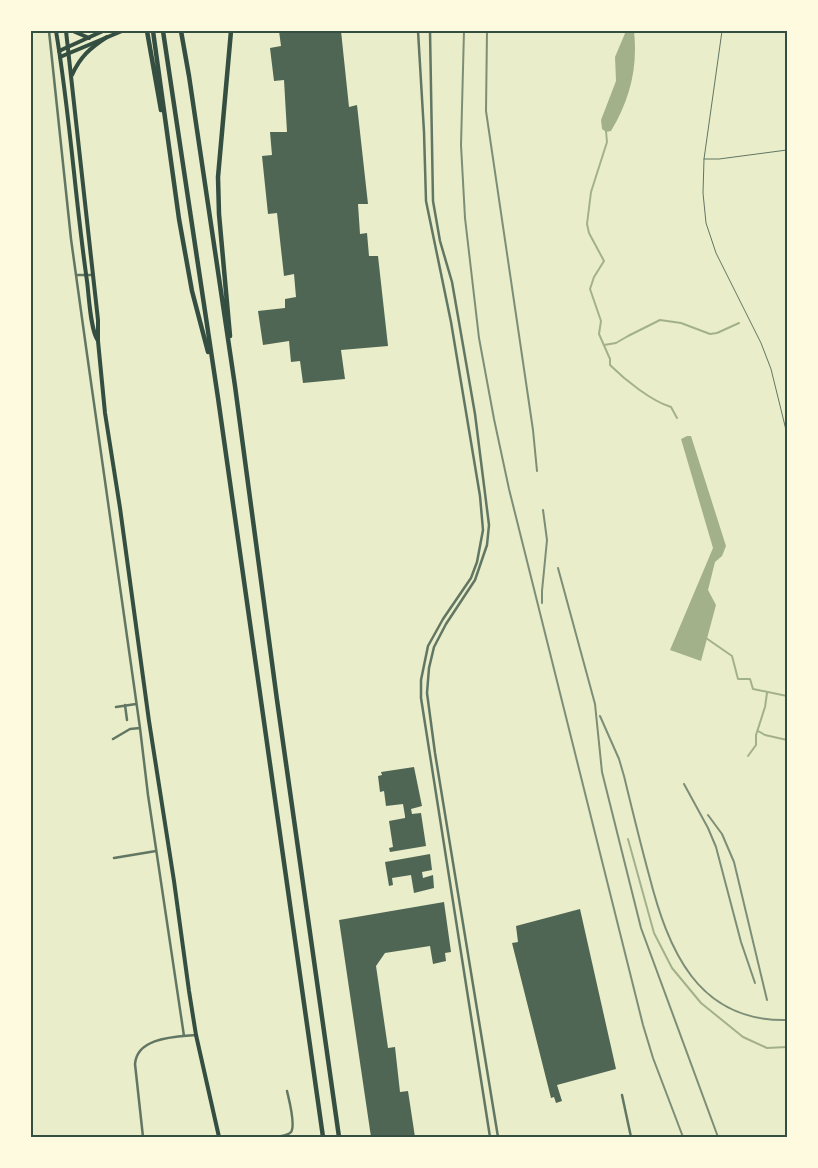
<svg xmlns="http://www.w3.org/2000/svg" width="818" height="1168" font-family="Raleway,sans-serif">
  <style>
    .water { fill: #a3b18a }
    .lines { fill: none; stroke-linecap: round; stroke-linejoin: round }
    .stream { stroke: #a3b18a; stroke-width: 2 }
    .building { fill: #4f6655 }
    .service { stroke: #617663; stroke-width: 1 }
    .minor { stroke: #617663; stroke-width: 2.5 }
    .secondary { stroke: #344e41; stroke-width: 4 }
    .primary { stroke: #344e41; stroke-width: 4 }
    .motorway { stroke: #344e41; stroke-width: 4.5 }
    .rail { stroke: #7c8e77; stroke-width: 2 }
    .neatline { fill: none; stroke: #344e41; stroke-width: 2 }
  </style>
  <rect width="100%" height="100%" fill="#e9edc9"/>
  <!-- water -->
  <path class="water" d="M626 31H634C638 68 630 99 611 131L606 132 602 129 601 120 616 81 615 57Z
    M687 436H691L726 546 722 556 715 562 708 590 716 605 701 661 670 650 713 548 681 439Z"/>
  <g class="lines">
    <!-- stream -->
    <path class="stream" d="M606 131 607 142 591 192 587 224 589 233 604 261 594 277 590 289 601 321 599 334 610 359V365C624 379 651 401 671 407L677 418
      M604 345 616 343 628 336 660 320 681 323 710 334 717 333 739 323
      M706 638 732 656 738 679H750L753 689 787 696
      M758 731 765 735 787 740
      M748 756 756 745V735L765 707 767 693
      M628 839 654 933 672 968 701 1003 743 1037 767 1048 787 1047"/>
  </g>
  <!-- building -->
  <path class="building" d="M279 31H341L349 107 357 105 368 204H358L360 234 367 233 369 256H378L388 346 341 350 345 379 303 383 300 361 291 362 289 341 263 345 258 311 285 308V299L296 297 294 274 284 276 277 213 268 214 262 156 272 155 270 132H287L284 80 274 81 270 48 281 46Z
    M414 767 422 806 411 809 412 814 421 813 426 846 390 852 389 848 393 847 389 821 405 818V816L403 804 386 806 384 791 380 792 378 776 382 775 381 772Z
    M430 854 432 870 422 872 423 878 433 875 434 888 414 893 411 875 392 878 393 885 389 886 385 862Z
    M444 902 451 952 445 953 446 961 433 964 430 946 385 953 376 966 388 1048 395 1047 400 1092 408 1091 415 1137H371L339 920Z
    M580 909 616 1069 557 1085 562 1101 556 1103 554 1097 551 1098 512 943 518 942 516 926Z"/>
  <g class="lines">
    <!-- service -->
    <path class="service" d="M722 31 704 159 703 193 706 223 716 253 761 343 771 369 787 434
      M704 159H719L787 150"/>
    <!-- minor -->
    <path class="minor" d="M49 31 71 239 86 347 140 728 148 795 184 1036
      M418 31 424 132 426 201 451 322 480 496 483 530 477 562 471 578 443 619 428 646 421 680V698L490 1137
      M430 31 433 201 440 241 452 282 475 414 489 525 487 545 475 580 446 624 434 647 429 668 427 693 435 753 498 1137
      M77 275H93
      M125 705 127 720
      M116 707 136 704
      M113 739 130 729 140 728
      M114 858 156 851
      M622 1095 631 1137
      M143 1137 135 1064C137 1037 175 1037 196 1035
      M275 1137C280 1136 288 1136 291 1132 296 1125 289 1100 287 1091"/>
    <!-- secondary -->
    <path class="secondary" d="M59 51 103 31
      M60 57 122 31"/>
    <!-- primary -->
    <path class="primary" d="M56 31C70 114 75 198 87 281 89 295 90 329 98 341
      M66 31 93 275 98 320V341L105 413 120 508 149 721 174 881 189 991 196 1035 219 1137
      M73 31 89 38
      M72 75C80 57 90 48 107 37"/>
    <!-- motorway -->
    <path class="motorway" d="M147 31 161 110
      M153 31 179 219 192 291 208 352
      M163 31 218 398 323 1137
      M181 31 189 76 235 386 277 700 339 1137
      M230 336 219 214 218 177 231 31"/>
    <!-- rail -->
    <path class="rail" d="M464 31 461 145 465 218 479 338 494 419 509 489 643 1025 653 1058 683 1137
      M487 31 486 111 533 430 537 471
      M558 568 595 704 602 772 641 928 718 1137
      M542 603V591L547 540 543 510
      M600 716 619 759 624 776C632 809 640 842 649 875 668 949 697 1022 787 1020
      M684 784 708 828 716 847 741 942 755 983
      M708 815 722 834 734 862 767 1000"/>
  </g>
  <!-- border -->
  <rect width="818" height="1168" fill="none" stroke="#fefae0" stroke-width="65"/>
  <rect x="32" y="32" width="754" height="1104" class="neatline"/>
</svg>
